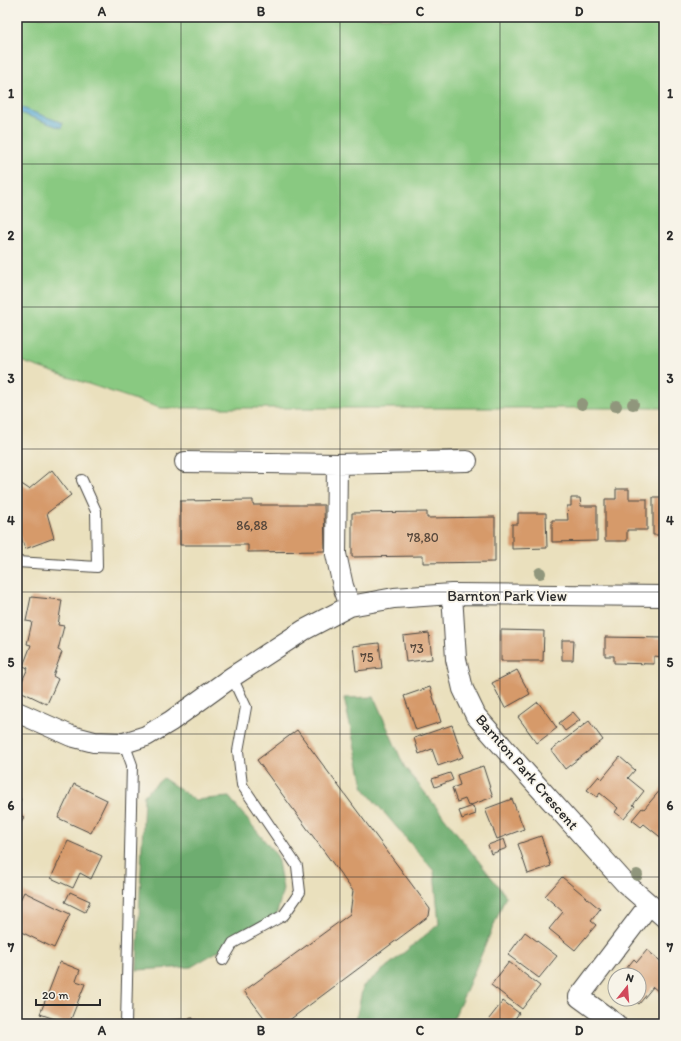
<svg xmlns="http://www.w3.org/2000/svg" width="681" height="1041" font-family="Itim,sans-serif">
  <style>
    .green { fill: #89c981; stroke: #5a7a56 }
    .forest { fill: #6ead6f; stroke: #4c6c4d }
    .water { fill: #56a9d1; stroke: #406a7e }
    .building { fill: #d69a6b }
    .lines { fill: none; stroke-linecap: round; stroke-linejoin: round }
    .service-casing { stroke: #484641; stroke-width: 12 }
    .minor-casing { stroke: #484641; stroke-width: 22 }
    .service { stroke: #fff; stroke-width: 10 }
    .minor { stroke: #fff; stroke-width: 20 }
    .tree { fill: #90967b }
    .grid { fill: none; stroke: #2b2b2b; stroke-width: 1; stroke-opacity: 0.55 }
    .labels { text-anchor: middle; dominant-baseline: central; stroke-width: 3.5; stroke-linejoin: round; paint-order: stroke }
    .number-label { font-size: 13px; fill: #56473b }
    .street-label { font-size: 15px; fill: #2b2b2b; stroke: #f7f3e8 }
    .neatline { fill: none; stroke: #2b2b2b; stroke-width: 1.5 }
    .grid-label { font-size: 13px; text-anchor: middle; font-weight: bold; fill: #2b2b2b }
  </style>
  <rect width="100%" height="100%" fill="#f7f3e8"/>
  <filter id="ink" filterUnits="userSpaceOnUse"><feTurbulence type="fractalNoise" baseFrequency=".025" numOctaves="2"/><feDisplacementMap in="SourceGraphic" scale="8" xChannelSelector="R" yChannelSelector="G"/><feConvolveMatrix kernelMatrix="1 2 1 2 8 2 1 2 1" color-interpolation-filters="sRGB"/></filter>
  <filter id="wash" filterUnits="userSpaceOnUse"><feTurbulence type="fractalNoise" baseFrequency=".012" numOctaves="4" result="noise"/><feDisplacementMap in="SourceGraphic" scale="16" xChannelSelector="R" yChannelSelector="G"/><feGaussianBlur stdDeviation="0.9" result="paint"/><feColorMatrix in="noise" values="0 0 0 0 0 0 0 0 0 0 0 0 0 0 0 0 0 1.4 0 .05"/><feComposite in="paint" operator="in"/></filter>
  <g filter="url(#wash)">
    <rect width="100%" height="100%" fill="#eae0bd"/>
    <!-- green -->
    <path class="green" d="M17 17H664V408H160L17 360Z"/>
    <!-- forest -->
    <path class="forest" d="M374 697 404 766 506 896 469 984 451 1024H355L363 986 439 924 434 871 364 789 344 698Z
      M163 778 195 800 229 797 277 856 283 889 276 917 191 967 137 970 144 795Z"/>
    <!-- water -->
    <path class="water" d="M17 106 63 123 61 128 17 112Z"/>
    <g id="blocks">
      <!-- building -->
      <path class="building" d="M52 470 71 495 47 513 54 538 25 549 17 526V481L29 489Z
        M616 489H629V499H647V530H627V541H605V499H616Z
        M653 497H664V535H653Z
        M571 498H580L581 506H597V541L552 542V520H568L567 506H571Z
        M253 500V505H324L325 551 248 552V545H180V501Z
        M427 512V518L495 517V562L423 563V556L352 557V513Z
        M518 513H546L547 548 512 549V524H518Z
        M31 597 62 600 58 625 64 626 58 650 62 652 53 676 58 679 47 704 18 690 28 668 23 666 31 645 27 644 32 622 26 621Z
        M501 630 544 631 543 661H501Z
        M429 633 432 659 406 662 403 636Z
        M605 637 663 638V657L654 656V664L614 663V656H605Z
        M562 640H574L573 660H562Z
        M379 643 382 668 356 671 353 646Z
        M517 670 530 694 505 708 492 683Z
        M430 687 441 722 416 730 404 696Z
        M538 702 557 728 537 743 518 717Z
        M573 712 580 720 565 731 559 723Z
        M589 721 603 740 565 769 551 750Z
        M452 725 463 757 438 766 432 749 419 754 414 738Z
        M297 730 430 909 429 916 284 1024H269L244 991 350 914 353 891 257 760Z
        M620 757 635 770 628 778 644 791 633 805 635 806 624 819 615 812 618 808 600 793 597 797 587 790 599 776 602 779Z
        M483 766 493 797 468 806 465 799 457 802 452 788 460 785 457 775Z
        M450 773 453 780 435 787 432 779Z
        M74 784 107 800 91 833 58 818Z
        M662 788 664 790V840L644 824 641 827 632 820 642 808 644 809Z
        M17 797 21 799 17 807Z
        M512 799 524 829 497 839 485 809Z
        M473 806 476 814 462 819 459 811Z
        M17 814 24 817 18 829 17 828Z
        M541 836 551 866 528 874 518 844Z
        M504 839 507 848 491 854 488 845Z
        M68 841 102 856 91 879 80 873 73 888 51 878Z
        M562 877 600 909 591 921 596 925 575 950 549 929 563 912 545 896Z
        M24 892 70 914 54 948 17 930V906Z
        M70 892 90 901 85 912 65 902Z
        M525 932 557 956 539 978 508 955Z
        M647 950 664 964V996L653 987 639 1004 633 999H639V975H621L634 959 637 962Z
        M60 962 80 970 76 981 85 984 69 1024 40 1014Z
        M509 962 540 986 522 1009 491 985Z
        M503 1001 519 1013 511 1024H485Z
        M193 1018V1024H143V1023Z"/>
    </g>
  </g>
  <g filter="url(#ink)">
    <use href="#blocks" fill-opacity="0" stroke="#484641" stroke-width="1"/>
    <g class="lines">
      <defs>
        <path id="service" d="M17 562 97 567 96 511 82 480
          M124 743 132 765 126 1024
          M223 960 233 943 284 915 300 892 297 866 242 785 238 751 246 707 232 677"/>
        <path id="minor" d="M185 462 337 464 467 461
          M337 464 336 554 343 586 350 606
          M452 594 456 659 463 689 476 716 525 772 625 883 664 917
          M17 712 71 736 94 742 124 743 146 736 171 721 232 677 304 630 350 606 394 598 452 594 664 596
          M616 1024 579 997 649 905"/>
      </defs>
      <!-- service casing -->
      <use href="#service" class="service-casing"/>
      <!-- minor casing -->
      <use href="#minor" class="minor-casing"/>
      <!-- service -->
      <use href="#service" class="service"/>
      <!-- minor -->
      <use href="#minor" class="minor"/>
    </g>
    <!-- trees -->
    <g class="tree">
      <circle cx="582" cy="404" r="6"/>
      <circle cx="633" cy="404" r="6"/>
      <circle cx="616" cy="406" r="6"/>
      <circle cx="540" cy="573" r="6"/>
      <circle cx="637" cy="875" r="6"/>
    </g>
  </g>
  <!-- grid -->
  <path class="grid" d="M181 17V1024M340 17V1024M500 17V1024M17 164H664M17 307H664M17 449H664M17 592H664M17 734H664M17 877H664"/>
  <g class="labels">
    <!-- number labels -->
    <g class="number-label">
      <text x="252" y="525">86,88</text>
      <text x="423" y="537">78,80</text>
      <text x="417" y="648">73</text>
      <text x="367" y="657">75</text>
    </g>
    <!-- street labels -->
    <g class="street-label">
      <text x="507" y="596">Barnton Park View</text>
      <text transform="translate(527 772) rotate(49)">Barnton Park Crescent</text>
    </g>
  </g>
  <!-- margin -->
  <rect width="681" height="1041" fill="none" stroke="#f7f3e8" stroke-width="44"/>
  <!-- north arrow -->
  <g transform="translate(627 987) rotate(17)"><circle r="19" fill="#f7f3e8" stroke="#a5a39c"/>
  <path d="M0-3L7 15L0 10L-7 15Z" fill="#d1495b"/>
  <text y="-6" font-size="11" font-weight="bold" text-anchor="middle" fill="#2b2b2b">N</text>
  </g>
  <!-- scale -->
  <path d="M36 999v6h64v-6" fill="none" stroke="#2b2b2b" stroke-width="2"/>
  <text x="42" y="999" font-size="12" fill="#2b2b2b" stroke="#f7f3e8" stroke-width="3" paint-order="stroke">20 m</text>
  <rect x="22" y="22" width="637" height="997" class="neatline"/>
  <g class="grid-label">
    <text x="102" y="16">A</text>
    <text x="261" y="16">B</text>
    <text x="420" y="16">C</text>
    <text x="579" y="16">D</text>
    <text x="11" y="98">1</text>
    <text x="670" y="98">1</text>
    <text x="11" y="240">2</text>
    <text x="670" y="240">2</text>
    <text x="11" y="383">3</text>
    <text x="670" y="383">3</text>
    <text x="11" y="525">4</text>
    <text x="670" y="525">4</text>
    <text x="11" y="667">5</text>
    <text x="670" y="667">5</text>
    <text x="11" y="810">6</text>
    <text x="670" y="810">6</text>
    <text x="11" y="952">7</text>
    <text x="670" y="952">7</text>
    <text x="102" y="1035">A</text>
    <text x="261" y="1035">B</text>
    <text x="420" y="1035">C</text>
    <text x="579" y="1035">D</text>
  </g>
</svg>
